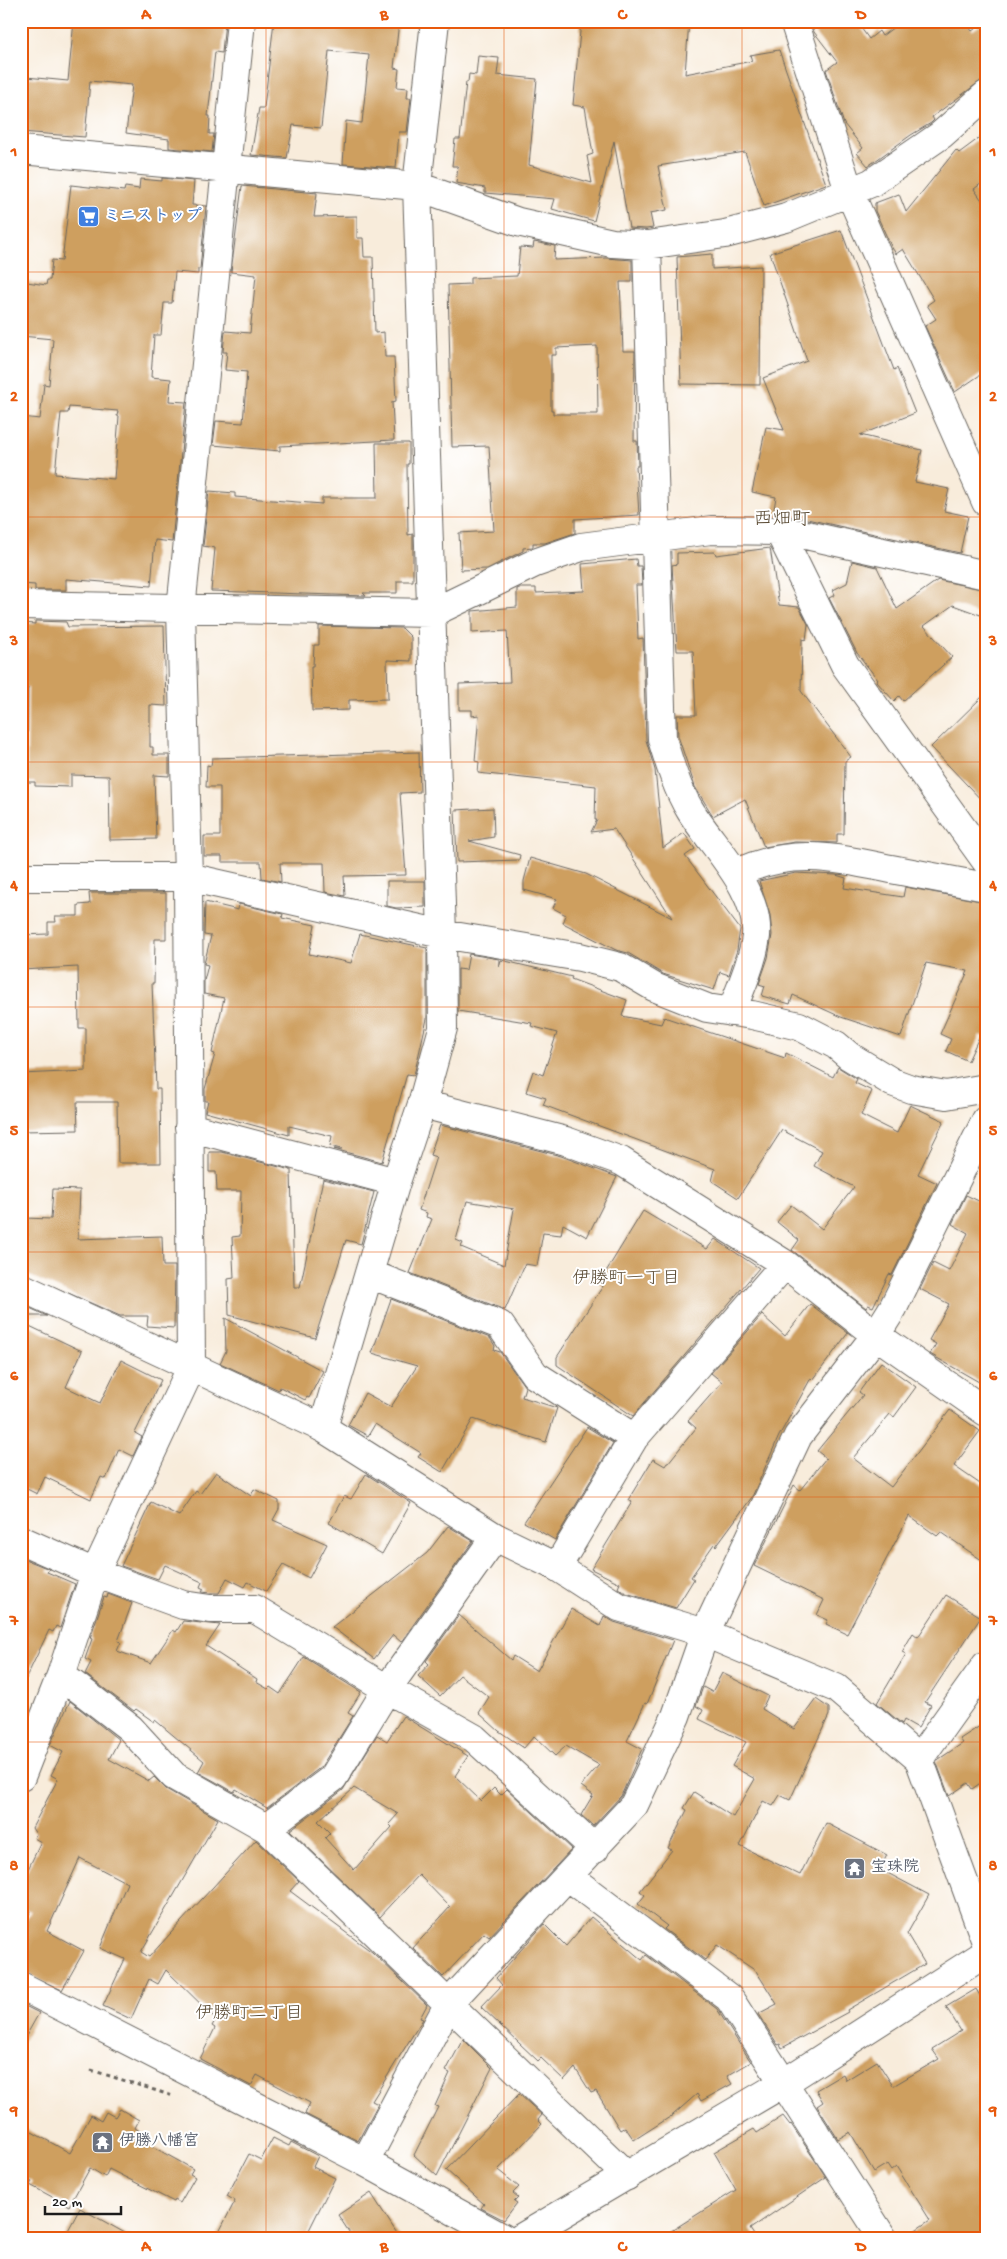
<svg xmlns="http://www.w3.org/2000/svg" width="1007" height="2259" font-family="'Gochi Hand','Klee One',sans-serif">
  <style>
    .building { fill: #ce9f5f; fill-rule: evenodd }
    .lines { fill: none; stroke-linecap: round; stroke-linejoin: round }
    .minor-casing { stroke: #69655f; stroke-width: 30 }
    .tertiary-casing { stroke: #69655f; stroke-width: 30 }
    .path { stroke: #69655f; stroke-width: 3; stroke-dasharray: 4 4; stroke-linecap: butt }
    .minor { stroke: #fff; stroke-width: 28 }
    .tertiary { stroke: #fff; stroke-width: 28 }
    .grid { fill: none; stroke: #e8590c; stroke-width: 1; stroke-opacity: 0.55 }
    .labels { text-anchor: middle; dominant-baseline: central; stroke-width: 4; stroke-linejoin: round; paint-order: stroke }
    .shop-label { font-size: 16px; font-weight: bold; fill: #366cbe; stroke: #fff; text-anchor: start }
    .worship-label { font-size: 16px; font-weight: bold; fill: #5b616d; stroke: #fff; text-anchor: start }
    .neighbourhood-label { font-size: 18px; fill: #5a4a33; stroke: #fff }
    .quarter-label { font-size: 19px; fill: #5a4a33; stroke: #fff }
    .neatline { fill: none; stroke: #e8590c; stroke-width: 2 }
    .grid-label { font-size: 16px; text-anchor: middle; font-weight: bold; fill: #e8590c }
  </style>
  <rect width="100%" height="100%" fill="#fff"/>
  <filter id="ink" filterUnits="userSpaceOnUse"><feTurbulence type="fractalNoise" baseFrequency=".02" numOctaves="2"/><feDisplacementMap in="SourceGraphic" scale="10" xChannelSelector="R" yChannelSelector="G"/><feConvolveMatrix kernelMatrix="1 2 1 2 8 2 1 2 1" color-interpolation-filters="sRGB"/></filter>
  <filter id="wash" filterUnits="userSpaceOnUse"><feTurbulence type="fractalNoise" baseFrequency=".0096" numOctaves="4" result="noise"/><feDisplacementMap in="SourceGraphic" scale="20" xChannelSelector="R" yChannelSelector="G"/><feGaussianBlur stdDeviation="1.12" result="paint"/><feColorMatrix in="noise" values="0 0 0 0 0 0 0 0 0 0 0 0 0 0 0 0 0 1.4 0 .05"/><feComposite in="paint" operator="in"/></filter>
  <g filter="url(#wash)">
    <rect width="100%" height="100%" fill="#f8ecdb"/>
    <g id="blocks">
      <!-- building -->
      <path class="building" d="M74 21H225L222 53 215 52 208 116H210L209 134H214L212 152 169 148V139L126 133 132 85 90 81 85 137 21 132 26 77 68 81Z
        M274 21H399L394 68 399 69 397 87 408 88 407 98H411L407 132H399L396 168 343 164 346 121 362 123 369 55 329 51 321 128 293 125 287 158 251 155 259 108H264Z
        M581 21H689L685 74 752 61 750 55 779 50 826 184 764 206 745 152 658 166 667 210 650 213 653 228 646 229 629 228 614 141 594 221 552 209 555 199 485 193V188L456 183 458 166H452L455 139H460L466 82H468L469 74 476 75 478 56 499 58 497 75 537 79 529 165 592 183 587 156 593 154 585 107 573 105Z
        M810 21H856L869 39 879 31 882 36 902 21H965L972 31 986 21V77L932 117 934 120 931 123 911 135 868 166 857 153 863 148 844 124 826 70 837 62 814 32Z
        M986 133V180L974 189 986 206V371L955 392 925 326 936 319 927 305 934 300 903 249 896 254 891 246 875 211V203L899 194 906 212 956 150 959 153Z
        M162 178 194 181 192 205 206 206 200 269H198V274L175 272 172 303H164L161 335H154L151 377 171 379 169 401 186 402 172 542 155 540 151 586 66 579V590H35V585L21 584V417L40 419 44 384 49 385 53 339 21 336V281L46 285 47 280H50L52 260 62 261 71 185 124 191 125 187 139 189 140 179 162 181ZM69 407 118 411 117 416H119L114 479 55 474 61 413H68Z
        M242 186 317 193 314 217 357 216V238H363L364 257H373L375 333 384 332 385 357H394L396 401 392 402 394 440 280 446V451L213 445 216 421 243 423 247 372 225 370 227 352H223L225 331 250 333 256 275 231 272Z
        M841 230 894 370 897 368 915 413 860 435 922 450 915 482 949 489 944 511 968 516 960 553 798 517 773 515 776 497 752 492 766 427 784 430 763 378 807 361 770 253Z
        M534 242 555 246 554 260 606 258 632 260V282H620L623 351H635L634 441H637L638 466H636L639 515 575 519V533L545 543H533V547L523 548V551L487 569 461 570 459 533 494 531 489 446 452 447 448 285 470 284V278L517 276 520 247 533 248ZM597 346 598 414H553V410H551V355H556V348Z
        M712 254V269L761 266 760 385 681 384 677 257Z
        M376 443H409V464H407L408 535 413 534V581H397V593H363L366 596 211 591 215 548 203 546 209 491 235 493V497L322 504V498H377Z
        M770 548 779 605 799 607 808 624 806 640 802 639 801 691 851 757 845 761 844 834H837V843L795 842 764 847 745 799 713 816 695 787 678 736 677 715H696L693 651H677L672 565 677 564V553L715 552 716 555Z
        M636 559 637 566H641L642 585H636L638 639 643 638 646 740 655 770 663 848 684 833 695 849 685 856 740 929 737 950 729 975 720 972 714 990 663 974 628 953 616 950 563 923 566 915 553 908 557 899 524 890V881L530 858 586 874 672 918 614 829 591 832 597 820H595L596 786 478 773 479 762 475 761 479 715 472 716V710H459V684L510 682 507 631 472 633V611L517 607V589L519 588H536V593L584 591 582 564Z
        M852 561 877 567 897 609 938 580 986 590V617L953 605 924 626 952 657 903 701 899 696 894 701 876 681 878 680 857 653 829 598 835 595 833 590 847 583Z
        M35 621 66 622 68 627 164 626 166 706 150 705V747H153V755H169V776L154 775 156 839 110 840 109 776 71 775V787L35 786V782H27L28 688H21V662L24 623 35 624Z
        M319 626 402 628 411 637V661L387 660 388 699 349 700V710L312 711 311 666H313L314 645H319Z
        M986 693V805L931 747Z
        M419 752 420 792 400 793 406 875 344 876 345 896 325 892 324 863H280L281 882 262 878 261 862H222V856H204V836H220V787H206L207 765 211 766 212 758Z
        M493 808 494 837 469 841 520 855 519 860 457 862 455 810Z
        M796 873 836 875 846 878 844 888 903 897 905 887 986 902V1038L980 1035 968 1061 946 1051 951 1039 940 1034 968 971 926 963 901 1037 841 1017 793 995 790 1004 762 996 765 986 759 984 768 958 772 935 770 915 759 881Z
        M387 881H425V907L396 908 387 906Z
        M89 893H166V939H155L154 983H152L156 1089H160L161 1163H118L117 1102H77L78 1130 21 1131V1074L86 1071V1028H79L78 967 21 970V935L48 934V922H56L55 916H78V905L90 904Z
        M205 902 238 910 239 904 283 914 282 918 315 925 309 954 351 963 360 934 427 948V1019L414 1075 407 1074 382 1162 334 1149H342L330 1146 332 1136 289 1126V1135L205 1112 208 1101H205V1089L215 1054 212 1053 224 998 204 994V981L208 965 204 964 211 936 204 935Z
        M469 954 499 959V967L501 960 572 977 571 979 627 1000 622 1016 661 1024 664 1017 785 1058 786 1053 833 1077 838 1067 857 1079 855 1083 872 1091 861 1115 897 1133 910 1105 944 1121 918 1174 937 1183 892 1275 889 1274 873 1307 868 1305 866 1308 792 1250 799 1240 777 1222 791 1205 822 1229 854 1187 814 1166 822 1151 782 1130 738 1198 712 1181 715 1169 543 1105 546 1098 526 1092 533 1071 543 1075 557 1033 531 1026 532 1023 458 1011V969L466 970Z
        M440 1125 561 1156 617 1177 587 1237 563 1224 561 1235 543 1233 537 1266 525 1264 505 1310 410 1273 432 1219 426 1217 427 1213 419 1210 436 1157 430 1155ZM467 1201 514 1209 504 1265 461 1247 463 1243 456 1240Z
        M209 1152H222L291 1170 294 1287H300L323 1179 374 1192 361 1244 346 1240 315 1338 229 1315 228 1279 234 1278 232 1237 240 1236 241 1191H217L216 1172H209Z
        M53 1189 80 1190 78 1239 162 1236 163 1266H175L174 1328 147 1326 148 1316H120L21 1272V1220H25V1218L51 1219Z
        M966 1195 983 1203 986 1198V1386L930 1354 936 1344 929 1340 949 1304 920 1289 933 1263 949 1271 968 1233 952 1224Z
        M643 1211 707 1249 715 1239 759 1268 633 1416 557 1365V1357L603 1286 599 1283Z
        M391 1299 490 1338 495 1346 494 1350 500 1352 525 1387 522 1397 557 1408 546 1442 473 1419 442 1472 418 1457 421 1453 375 1424 368 1436 348 1425 365 1393 391 1407 417 1366 372 1353Z
        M21 1304 47 1316H21Z
        M810 1304 848 1333 813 1380 811 1378 779 1436 752 1497 716 1546 714 1544 691 1577 694 1579 676 1608 626 1593 618 1588 620 1583 591 1569 632 1502 628 1500 653 1459 665 1466 667 1463H668L696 1428 688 1421 722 1382 711 1373 762 1315 785 1336Z
        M225 1318 323 1371 309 1398 307 1397 305 1400 280 1387 279 1390 220 1363 226 1351Z
        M21 1322 82 1351 66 1387 100 1403 121 1360 161 1380 135 1433 142 1437 133 1456 119 1449 106 1479 101 1477 91 1499 45 1477 37 1494 21 1486Z
        M881 1362 916 1387 894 1417 890 1414 853 1458 891 1487 950 1410 980 1431 954 1466 986 1488V1563L941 1532 937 1536 909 1516 847 1634 826 1624 828 1620 817 1615 824 1600 754 1566 794 1485 800 1490 826 1458 817 1451 863 1395 859 1392Z
        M587 1427 613 1443 555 1540 524 1522Z
        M216 1472 251 1496 254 1489 279 1501V1509L273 1520 327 1544 309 1578 283 1565 266 1591 248 1582 245 1587 227 1578 219 1593H211L202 1592 204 1589 200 1587 202 1582 165 1565 158 1579 121 1566 151 1502 179 1516 196 1491 200 1494Z
        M366 1474 411 1503 382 1554 329 1523 344 1496 351 1499Z
        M448 1526 473 1541 401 1642 393 1635 374 1659 332 1627 427 1553Z
        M27 1560 49 1569 47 1572 75 1584 60 1628 56 1626 53 1632 49 1630 21 1689V1574Z
        M108 1594 132 1603 118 1641 121 1642 117 1651 151 1663 173 1630 176 1632 183 1621 220 1625 206 1646 257 1679 256 1682 268 1689 270 1687 280 1694 304 1657 361 1692 348 1713 353 1716 321 1767 267 1808 236 1789 234 1792 198 1772 204 1761 155 1720 154 1722 136 1709 134 1711 85 1674 91 1662 85 1659 92 1639 90 1638 104 1597 107 1598Z
        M946 1595 981 1617 925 1702 931 1705 918 1728 904 1720 902 1724 877 1703 906 1654 902 1652 913 1633 918 1637Z
        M571 1609 600 1626 604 1616 614 1622 673 1640 647 1704 645 1703 627 1741 642 1749 621 1796 593 1826 581 1815 593 1795 581 1786 599 1765 566 1746 555 1756 534 1736 524 1748 499 1731 479 1713 489 1697 460 1675 440 1696 418 1676 429 1664 426 1661 459 1615 511 1660 513 1656 537 1671Z
        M722 1673 768 1696 762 1709 794 1729 816 1699 829 1708V1715L790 1800 780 1795 773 1806 763 1801 740 1846 800 1875 826 1823 887 1855 880 1869 929 1895 907 1934 925 1964 847 2010 848 2012 782 2048 780 2044 778 2045 758 2014 777 2004 756 1971 717 1945 705 1960 664 1929 667 1926 638 1904 645 1895 640 1891 672 1850 668 1848 687 1810 684 1808 694 1792 733 1817 755 1779 732 1766 746 1742 699 1719 703 1710 696 1706 703 1687 712 1692Z
        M70 1701 119 1740 109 1759 149 1781 154 1777 166 1789 218 1819 141 1952 149 1957 256 1840 299 1881 290 1891 372 1952 427 2005 420 2018 423 2019 419 2025 372 2101 378 2104 358 2141 305 2114 310 2103 257 2075 251 2086 200 2059 215 2028 212 2026 216 2019 166 1970 158 1984 149 1979 131 2019 103 2006 125 1959 100 1948 127 1883 80 1858 47 1931 84 1951 62 1990 21 1971V1929L31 1911 21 1907V1884L41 1842 34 1838 36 1834 32 1828 58 1779 51 1775 63 1752 50 1745Z
        M403 1716 468 1756 455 1776 481 1801 494 1788 501 1795 507 1789 572 1849 489 1937 484 1933 443 1977 413 1948 450 1907 419 1875 380 1917 290 1830 343 1790 377 1735 387 1741ZM354 1788 398 1814 389 1824 392 1827 354 1870 325 1838 330 1833 318 1821Z
        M986 1722V1779L972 1789 968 1783 949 1796 936 1761 963 1743 960 1739Z
        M591 1917 642 1960 646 1955 717 2009 751 2062 727 2076 732 2084 701 2101 697 2094 673 2115 634 2140 625 2127 620 2130 596 2091 591 2093 575 2068 564 2080 541 2058 538 2061 481 2007 502 1985 496 1978 544 1924 566 1946Z
        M976 1989 986 2006V2238H904L930 2220 896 2166 891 2170 887 2164 874 2172 850 2132 838 2139 817 2106 823 2102 816 2090 843 2074 846 2080 877 2061 893 2086 939 2059 932 2049 961 2031 946 2007Z
        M21 2004 39 2013 21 2045Z
        M463 2039 492 2068 437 2176 414 2155 438 2107 435 2106 450 2073 446 2071Z
        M519 2094 542 2115 538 2120 542 2124 498 2170 519 2187 513 2193 518 2197 514 2201 517 2203 504 2220 481 2208 484 2204 446 2170Z
        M120 2109 139 2120 135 2128 140 2131 137 2138 193 2169 190 2174 195 2177 180 2203 175 2200 174 2202 109 2169 105 2177 90 2168 69 2206 30 2185 32 2182 21 2176V2126L70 2153 91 2115 101 2121 106 2112 115 2117Z
        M783 2116 790 2125 791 2124 826 2177 750 2229 756 2238H660L736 2190 714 2152 754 2129 757 2133Z
        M273 2138 289 2146 291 2142 318 2156 313 2167 335 2178 305 2238H216L235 2201 227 2196 249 2154 261 2160Z
        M371 2193 400 2238H353L338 2215Z
        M80 2208 134 2238H64Z"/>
    </g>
  </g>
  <g filter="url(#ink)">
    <use href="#blocks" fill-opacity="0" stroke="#69655f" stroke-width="1"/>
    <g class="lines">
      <defs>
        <path id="minor" d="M794 21 849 191 986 502
          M21 150 417 186 518 222 612 243 647 245 725 234 786 218 871 183 941 135 986 95
          M647 245 662 739C669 762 677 789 690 810 711 845 760 890 756 936 754 958 740 991 731 1012
          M779 531 845 665 986 861
          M21 605 432 613 535 563 581 547 711 530 779 531 806 535 986 575
          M737 873C791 847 836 858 891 869 923 875 954 881 986 887
          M21 877H188L442 934 580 957 620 967 654 987 707 1008 752 1015 799 1026 836 1045 849 1056 892 1082 911 1089 946 1095 986 1088
          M422 1104 566 1141 621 1161 785 1264 876 1335 986 1412
          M189 1127 396 1182
          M370 1274 500 1325 535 1375 634 1438
          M323 1428 396 1182 422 1104 443 1028 442 934 417 186 435 21
          M21 1540 95 1573 183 1605 210 1609H255L387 1689 474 1738 595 1849
          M557 1567 634 1438 785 1264
          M61 1675 130 1728 174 1776 266 1828 627 2176
          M919 1759 986 1665
          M21 1777 61 1675 95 1573 191 1368 188 877 181 609 241 21
          M266 1828 333 1778 387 1689 495 1537
          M569 1877 729 1998 883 2238
          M21 1986 365 2162 503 2238
          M365 2162 449 2003 634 1805 676 1716 705 1633 798 1436 876 1335 893 1308 986 1120"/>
        <path id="tertiary" d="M21 1287 323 1428 495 1537 557 1567 619 1607 705 1633 836 1688 919 1759 986 1942
          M521 2238 782 2084 986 1953"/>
      </defs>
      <!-- minor casing -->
      <use href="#minor" class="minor-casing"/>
      <!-- tertiary casing -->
      <use href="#tertiary" class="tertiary-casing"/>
      <!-- path -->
      <path class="path" d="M91 2070 173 2096"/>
      <!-- minor -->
      <use href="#minor" class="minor"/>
      <!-- tertiary -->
      <use href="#tertiary" class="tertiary"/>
    </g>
  </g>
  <!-- grid -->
  <path class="grid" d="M266 21V2238M504 21V2238M742 21V2238M21 272H986M21 517H986M21 762H986M21 1007H986M21 1252H986M21 1497H986M21 1742H986M21 1987H986"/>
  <!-- icons -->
  <defs>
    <symbol id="supermarket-square" viewBox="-11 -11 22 22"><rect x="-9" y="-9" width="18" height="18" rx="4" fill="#3f7fe0" stroke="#fff"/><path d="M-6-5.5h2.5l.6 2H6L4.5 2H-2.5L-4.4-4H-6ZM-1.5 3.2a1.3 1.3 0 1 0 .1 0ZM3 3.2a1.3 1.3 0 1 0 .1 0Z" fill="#fff"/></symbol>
    <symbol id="temple-square" viewBox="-11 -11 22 22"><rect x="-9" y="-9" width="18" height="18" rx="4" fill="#6b7280" stroke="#fff"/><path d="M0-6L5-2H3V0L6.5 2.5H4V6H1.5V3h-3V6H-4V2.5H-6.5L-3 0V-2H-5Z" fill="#fff"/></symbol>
  </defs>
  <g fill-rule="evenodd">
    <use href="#supermarket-square" x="76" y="204" width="25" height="25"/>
    <use href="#temple-square" x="842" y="1856" width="25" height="25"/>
    <use href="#temple-square" x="90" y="2130" width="25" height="25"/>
  </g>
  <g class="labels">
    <!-- shop labels -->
    <g class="shop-label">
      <text x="104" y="217">ミニストップ</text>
    </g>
    <!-- worship labels -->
    <g class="worship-label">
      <text x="871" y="1868">宝珠院</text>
      <text x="119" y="2142">伊勝八幡宮</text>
    </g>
    <!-- neighbourhood labels -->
    <g class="neighbourhood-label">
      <text x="626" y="1279">伊勝町一丁目</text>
      <text x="249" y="2014">伊勝町二丁目</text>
    </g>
    <!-- quarter labels -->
    <g class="quarter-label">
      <text x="782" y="520">西畑町</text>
    </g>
  </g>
  <!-- margin -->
  <rect width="1007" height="2259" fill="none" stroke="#fff" stroke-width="55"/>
  <!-- scale -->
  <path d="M45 2206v8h76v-8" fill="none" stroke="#1c1c1c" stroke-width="2.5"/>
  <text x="52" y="2206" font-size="15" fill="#1c1c1c" stroke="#ffffff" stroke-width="4" paint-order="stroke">20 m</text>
  <rect x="28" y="28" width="952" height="2204" class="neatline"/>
  <g class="grid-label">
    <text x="146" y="19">A</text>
    <text x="384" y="19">B</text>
    <text x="622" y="19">C</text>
    <text x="861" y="19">D</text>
    <text x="14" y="156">1</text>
    <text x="993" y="156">1</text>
    <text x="14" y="401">2</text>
    <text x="993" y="401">2</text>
    <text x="14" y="645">3</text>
    <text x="993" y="645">3</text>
    <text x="14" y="890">4</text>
    <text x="993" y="890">4</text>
    <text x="14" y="1135">5</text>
    <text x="993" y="1135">5</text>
    <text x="14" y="1380">6</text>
    <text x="993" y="1380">6</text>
    <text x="14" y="1625">7</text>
    <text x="993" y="1625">7</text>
    <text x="14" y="1870">8</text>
    <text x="993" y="1870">8</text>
    <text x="14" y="2115">9</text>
    <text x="993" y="2115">9</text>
    <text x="146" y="2251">A</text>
    <text x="384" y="2251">B</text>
    <text x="622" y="2251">C</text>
    <text x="861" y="2251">D</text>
  </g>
</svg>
